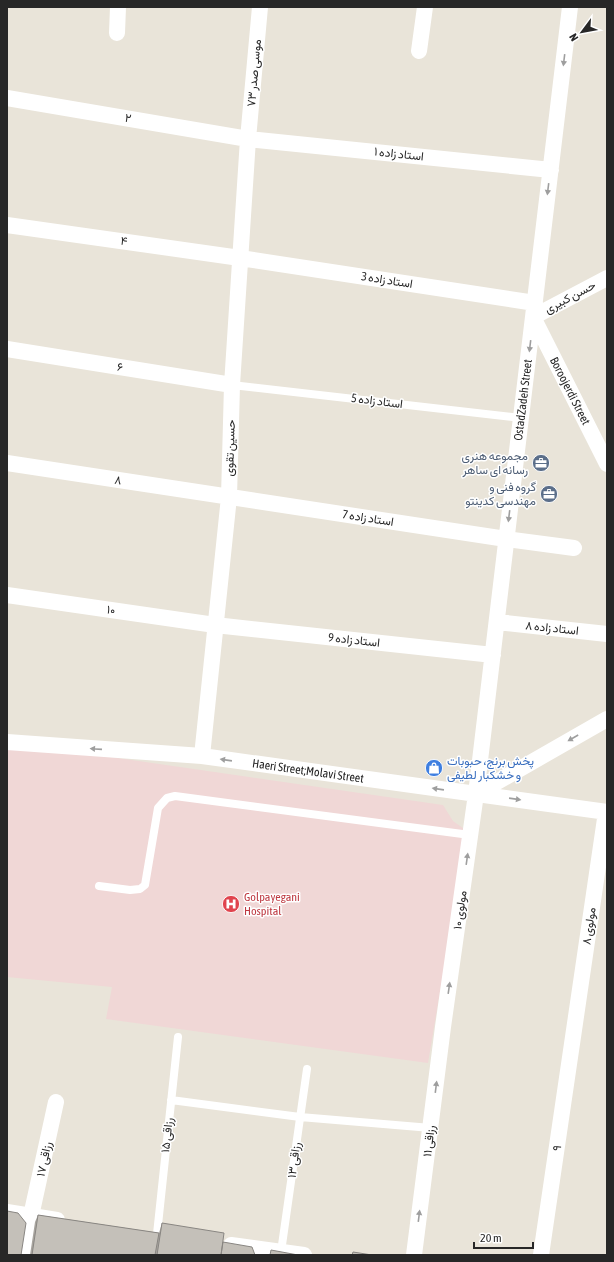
<svg xmlns="http://www.w3.org/2000/svg" width="614" height="1262" font-family="'Asap Condensed',Vazirmatn,sans-serif">
  <style>
    .medical { fill: #f0d7d6 }
    .lines { fill: none; stroke-linecap: round; stroke-linejoin: round }
    .service { stroke: #fff; stroke-width: 8 }
    .minor { stroke: #fff; stroke-width: 16 }
    .wall { fill: #a9a59f }
    .building { fill: #c4c0b9; stroke: #898682 }
    .oneway { fill: #9e9e9e }
    .labels { text-anchor: middle; dominant-baseline: central; stroke-width: 3; stroke-linejoin: round; paint-order: stroke }
    .street-label { font-size: 12px; fill: #272727; stroke: #fff }
    .service-label { font-size: 12px; fill: #4e5e75; stroke: #fff; text-anchor: end }
    .shop-label { font-size: 12px; fill: #366cbe; stroke: #fff; text-anchor: start }
    .health-label { font-size: 12px; fill: #be3a42; stroke: #fff; text-anchor: start }
  </style>
  <rect width="100%" height="100%" fill="#e9e4d9"/>
  <!-- medical -->
  <path class="medical" d="M7 742 443 805 453 821 467 831 428 1063 106 1019 112 987 7 977Z"/>
  <g class="lines">
    <!-- service -->
    <path class="service" d="M232 385 521 418
      M99 886 130 890 140 889 145 885 158 808 167 798 175 796 470 835
      M171 1100 300 1117 431 1128
      M157 1234 178 1037
      M281 1252 307 1069"/>
    <!-- minor -->
    <path class="minor" d="M117 33 118 7
      M419 51 425 7
      M7 98 248 139 551 170
      M7 225 240 258 535 303
      M607 278 533 317 607 464
      M7 349 232 385
      M7 463 506 539 574 548
      M7 595 215 625 493 655
      M497 622 607 634
      M7 742 202 756 607 812
      M202 756 229 497 232 385 248 139 260 7
      M476 794 607 719
      M7 1212 57 1220
      M231 1245 304 1255
      M26 1255 31 1216 56 1102
      M414 1255 443 1027 476 794 570 7
      M541 1255 606 812"/>
  </g>
  <!-- wall -->
  <path class="wall" d="M38 1215 159 1233 162 1223 223 1242 255 1255H30L35 1222Z"/>
  <!-- building -->
  <path class="building" d="M7 1211 18 1213 26 1223 21 1255H7Z
    M38 1215 159 1233 155 1255H32Z
    M162 1223 224 1233 221 1255H157Z
    M223 1242 252 1247 255 1255H221Z
    M271 1250 298 1255H270Z
    M353 1252 372 1255H352Z"/>
  <!-- one-way arrows -->
  <defs><path id="oneway-solid" d="M-6-.8H1V-3.2L6.5 0L1 3.2V.8H-6Z"/></defs>
  <g class="oneway">
    <use href="#oneway-solid" transform="translate(564 60) rotate(97)"/>
    <use href="#oneway-solid" transform="translate(548 189) rotate(97)"/>
    <use href="#oneway-solid" transform="translate(530 346) rotate(97)"/>
    <use href="#oneway-solid" transform="translate(509 516) rotate(97)"/>
    <use href="#oneway-solid" transform="translate(573 738) rotate(150)"/>
    <use href="#oneway-solid" transform="translate(96 749) rotate(-176)"/>
    <use href="#oneway-solid" transform="translate(226 760) rotate(-172)"/>
    <use href="#oneway-solid" transform="translate(438 789) rotate(-172)"/>
    <use href="#oneway-solid" transform="translate(515 799) rotate(8)"/>
    <use href="#oneway-solid" transform="translate(467 859) rotate(-82)"/>
    <use href="#oneway-solid" transform="translate(449 988) rotate(-82)"/>
    <use href="#oneway-solid" transform="translate(436 1087) rotate(-83)"/>
    <use href="#oneway-solid" transform="translate(419 1216) rotate(-83)"/>
  </g>
  <!-- icons -->
  <defs>
    <symbol id="office-disc" viewBox="-11 -11 22 22"><circle r="9.5" fill="#5c6f8a" stroke="#fff"/><path d="M-6-3h4V-5.5h4V-3h4V5H-6ZM-1-4.5V-3h2v-1.5ZM-6 0V1H6V0Z" fill="#fff"/></symbol>
    <symbol id="shop-disc" viewBox="-11 -11 22 22"><circle r="9.5" fill="#3f7fe0" stroke="#fff"/><path d="M-5-2.5h2.3a2.7 3.5 0 0 1 5.4 0H5L5.5 6h-11ZM-1.5-2.5h3a1.5 2.3 0 0 0-3 0Z" fill="#fff"/></symbol>
    <symbol id="hospital-disc" viewBox="-11 -11 22 22"><circle r="9.5" fill="#e0444e" stroke="#fff"/><path d="M-5-5h3v3.5h4V-5h3V5h-3V1.5h-4V5h-3Z" fill="#fff"/></symbol>
  </defs>
  <g fill-rule="evenodd">
    <use href="#office-disc" x="531" y="453" width="20" height="20"/>
    <use href="#office-disc" x="539" y="484" width="20" height="20"/>
    <use href="#shop-disc" x="424" y="758" width="20" height="20"/>
    <use href="#hospital-disc" x="221" y="894" width="20" height="20"/>
  </g>
  <g class="labels">
    <!-- street labels -->
    <g class="street-label">
      <text transform="translate(254 73) rotate(-85)">موسی صدر ۷۳</text>
      <text transform="translate(128 118) rotate(10)">۲</text>
      <text transform="translate(399 154) rotate(6)">استاد زاده ۱</text>
      <text transform="translate(124 241) rotate(8)">۴</text>
      <text transform="translate(387 280) rotate(9)">استاد زاده 3</text>
      <text transform="translate(570 297) rotate(-28)">حسن کبیری</text>
      <text transform="translate(120 367) rotate(9)">۶</text>
      <text transform="translate(570 391) rotate(63)">Boroojerdi Street</text>
      <text transform="translate(523 400) rotate(-83)">OstadZadeh Street</text>
      <text transform="translate(377 401) rotate(7)">استاد زاده 5</text>
      <text transform="translate(230 448) rotate(-88)">حسین تقوی</text>
      <text transform="translate(118 480) rotate(9)">۸</text>
      <text transform="translate(368 518) rotate(9)">استاد زاده 7</text>
      <text transform="translate(111 610) rotate(8)">۱۰</text>
      <text transform="translate(552 628) rotate(6)">استاد زاده ۸</text>
      <text transform="translate(354 640) rotate(6)">استاد زاده 9</text>
      <text transform="translate(308 771) rotate(8)">Haeri Street;Molavi Street</text>
      <text transform="translate(460 910) rotate(-82)">مولوی ۱۰</text>
      <text transform="translate(589 926) rotate(-82)">مولوی ۸</text>
      <text transform="translate(167 1135) rotate(-84)">رزاقی ۱۵</text>
      <text transform="translate(429 1141) rotate(-83)">رزاقی ۱۱</text>
      <text transform="translate(557 1148) rotate(-82)">۹</text>
      <text transform="translate(44 1159) rotate(-78)">رزاقی ۱۷</text>
      <text transform="translate(294 1160) rotate(-82)">رزاقی ۱۳</text>
    </g>
    <!-- service labels -->
    <g class="service-label">
      <text x="528" y="456">مجموعه هنری<tspan x="528" dy="14">رسانه ای ساهر</tspan></text>
      <text x="536" y="487">گروه فنی و<tspan x="536" dy="14">مهندسی کدینتو</tspan></text>
    </g>
    <!-- shop labels -->
    <g class="shop-label">
      <text x="447" y="761">پخش برنج، حبوبات<tspan x="447" dy="14">و خشکبار لطیفی</tspan></text>
    </g>
    <!-- health labels -->
    <g class="health-label">
      <text x="244" y="897">Golpayegani<tspan x="244" dy="14">Hospital</tspan></text>
    </g>
  </g>
  <!-- border -->
  <rect width="614" height="1262" fill="none" stroke="#272727" stroke-width="16"/>
  <!-- north arrow -->
  <g transform="translate(582 32) rotate(238)" stroke="#ffffff" stroke-width="3" paint-order="stroke">
  <path d="M0-3L7 15L0 10L-7 15Z" fill="#272727"/>
  <text y="-6" font-size="11" font-weight="bold" text-anchor="middle" fill="#272727">N</text>
  </g>
  <!-- scale -->
  <path d="M474 1242v6h59v-6" fill="none" stroke="#272727" stroke-width="2"/>
  <text x="480" y="1242" font-size="12" fill="#272727" stroke="#ffffff" stroke-width="3" paint-order="stroke">20 m</text>
</svg>
